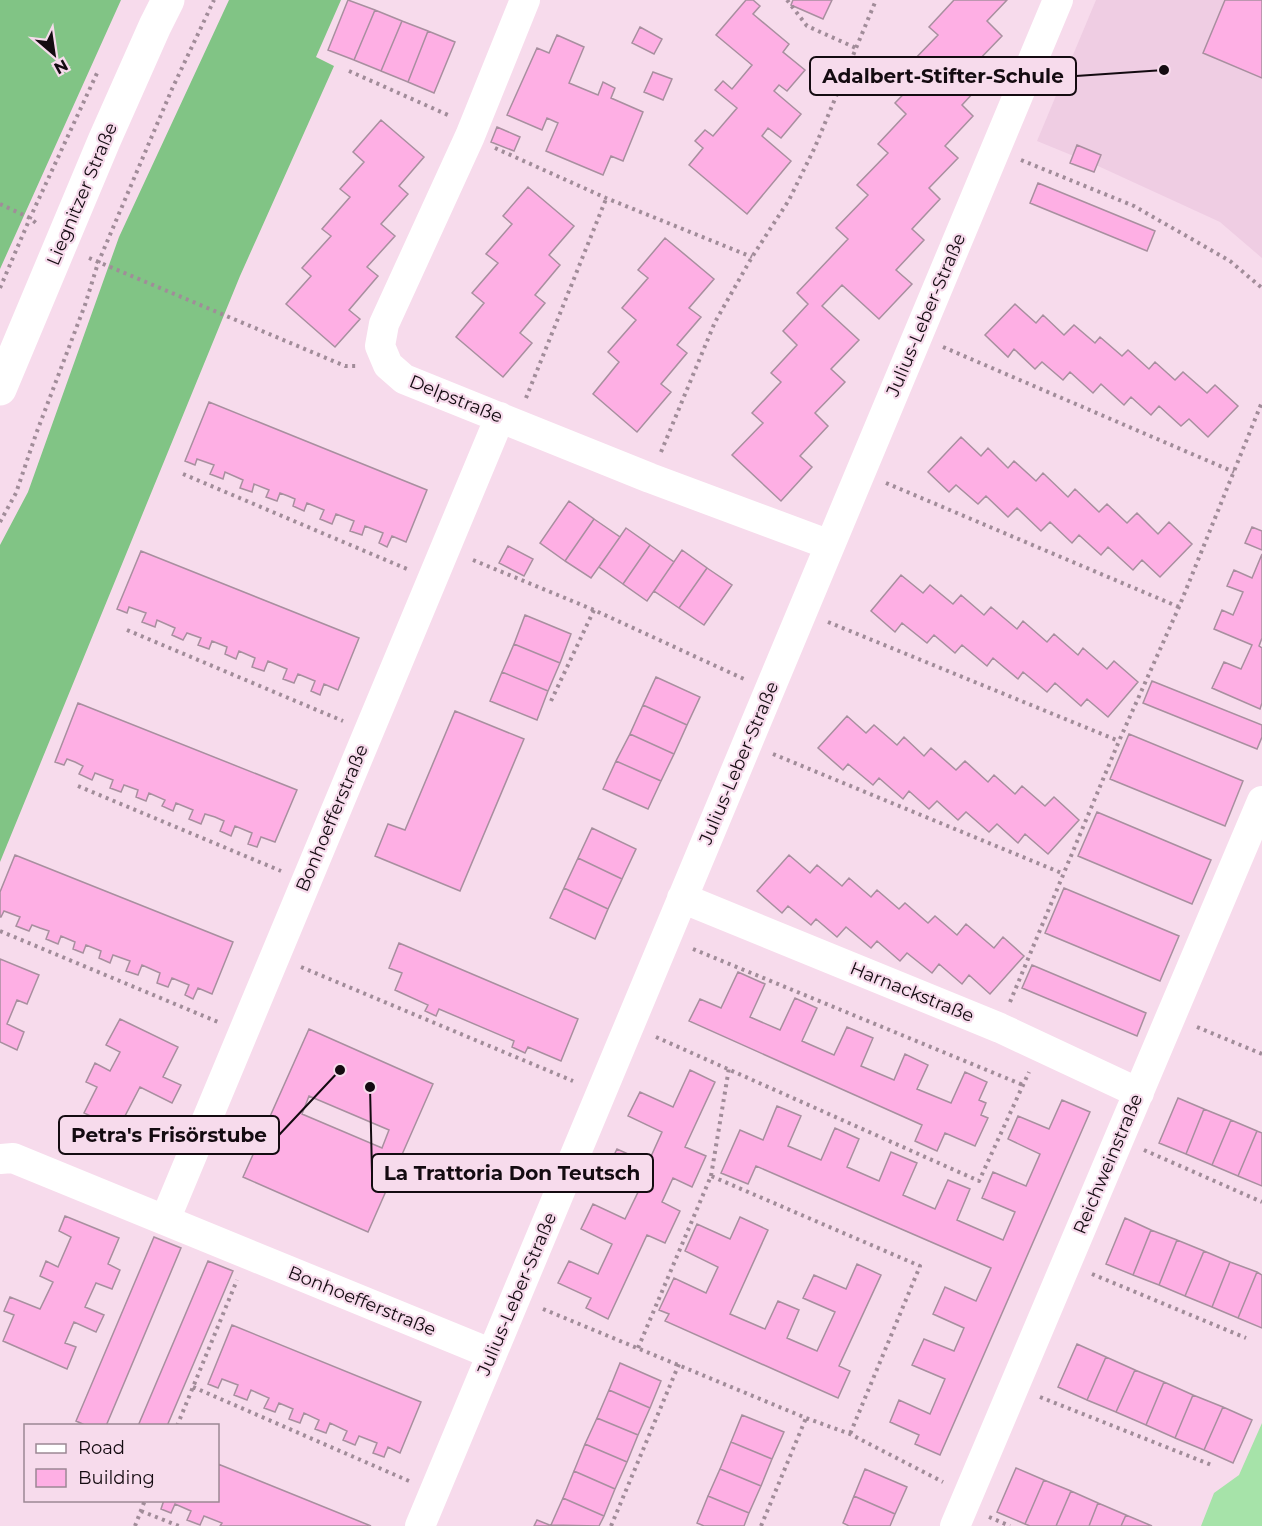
<svg xmlns="http://www.w3.org/2000/svg" width="1262" height="1526" font-family="Montserrat,sans-serif">
  <style>
    .built { fill: #efcde3 }
    .green { fill: #a6e3a9 }
    .forest { fill: #81c485 }
    .building { fill: #feafe4; stroke: #a88f9f; stroke-width: 1.5; fill-rule: evenodd }
    .lines { fill: none; stroke-linecap: round; stroke-linejoin: round }
    .path { stroke: #a18c99; stroke-width: 4; stroke-dasharray: 3 4.5; stroke-linecap: butt }
    .minor { stroke: #fff; stroke-width: 30 }
    .major { stroke: #fff; stroke-width: 33 }
    .labels { text-anchor: middle; dominant-baseline: central; stroke-width: 4.5; stroke-linejoin: round; paint-order: stroke }
    .street-label { font-size: 18px; fill: #140b11; stroke: #f7dbec }
    .leader { fill: none; stroke: #140b11; stroke-width: 2 }
    .callout-dot { fill: #140b11; stroke: #f7dbec; stroke-width: 2 }
    .callout { fill: #f7dbec; stroke: #140b11; stroke-width: 2 }
    .callout-label { font-size: 20px; text-anchor: middle; font-weight: bold; fill: #140b11 }
  </style>
  <rect width="100%" height="100%" fill="#f7dbec"/>
  <!-- built -->
  <path class="built" d="M1096 0H1262V258L1220 222 1098 166 1037 141Z"/>
  <!-- green -->
  <path class="green" d="M1262 1423V1526H1201L1214 1493 1239 1475Z"/>
  <!-- forest -->
  <path class="forest" d="M0 0H121L0 269Z
    M229 0H341L316 57 334 66 240 276 0 862V545L28 492 119 237Z"/>
  <!-- building -->
  <path class="building" d="M348 0 375 10 354 60 328 50Z
    M746 0H753L760 6 753 14 789 44 783 52 805 70 787 91 779 85 774 91 801 114 781 138 768 128 762 136 791 161 747 214 689 165 703 148 695 141 705 130 713 136 737 108 715 90 723 81 732 89 752 65 716 35Z
    M793 0H832L823 19 791 5Z
    M954 0H1007L987 21 1002 36 975 64 988 77 962 105 973 116 945 146 958 158 929 188 940 199 912 229 924 240 896 270 912 284 879 319 842 285 822 306 859 340 831 369 845 382 815 413 828 426 800 456 812 467 781 501 732 455 763 423 752 413 781 382 771 373 797 345 783 331 808 304 797 293 848 239 836 228 868 195 857 185 888 153 878 144 906 114 895 103 922 75 910 64 938 35 929 27Z
    M1225 0H1262V78L1203 53Z
    M375 10 402 21 381 71 354 60Z
    M402 21 428 31 408 82 381 71Z
    M640 27 662 39 654 54 632 43Z
    M428 31 455 42 434 93 408 82Z
    M557 35 584 47 569 83 598 95 603 82 615 88 611 98 643 112 623 161 611 156 603 175 546 151 558 123 547 118 542 130 507 115 537 48 549 53Z
    M653 72 672 79 663 100 644 92Z
    M381 120 424 157 399 186 408 194 381 224 395 236 367 267 378 276 349 310 360 319 335 347 286 304 311 276 302 268 331 236 322 229 350 197 340 189 364 162 353 152Z
    M497 127 520 137 514 151 491 142Z
    M1077 145 1101 155 1094 172 1070 163Z
    M1038 183 1155 231 1147 251 1030 203Z
    M528 187 574 226 549 255 560 265 535 295 545 303 520 333 532 343 503 377 456 337 484 303 472 293 498 263 486 254 512 224 503 216Z
    M665 238 714 279 689 308 701 317 677 345 687 353 661 384 671 392 637 432 593 394 619 362 608 352 636 320 622 308 648 278 638 270Z
    M1015 304 1036 323 1043 315 1064 335 1074 325 1095 343 1100 337 1122 356 1128 350 1149 369 1155 362 1175 380 1183 372 1207 393 1215 385 1238 406 1208 437 1189 419 1181 426 1159 406 1151 415 1131 397 1124 405 1101 384 1093 393 1070 372 1063 380 1042 362 1035 369 1014 349 1008 357 985 335Z
    M209 402 427 490 406 542 392 536 387 547 379 543 383 533 365 526 362 535 350 531 354 521 336 514 332 524 320 519 324 510 307 503 304 511 293 506 295 499 288 496 280 493 277 501 266 497 269 490 254 484 252 492 240 488 243 480 225 472 223 479 210 474 214 465 197 459 195 465 185 461Z
    M961 437 981 456 988 448 1008 468 1014 461 1036 481 1043 473 1068 497 1075 489 1099 512 1107 504 1127 523 1137 513 1158 534 1169 522 1192 544 1160 577 1142 560 1133 570 1108 547 1101 555 1079 535 1072 543 1050 522 1041 531 1017 508 1008 517 986 496 978 504 956 485 949 492 928 472Z
    M569 501 594 519 565 561 540 543Z
    M594 519 620 537 591 578 565 561Z
    M1252 527 1262 531V550L1245 543Z
    M626 528 650 545 623 584 599 567Z
    M650 545 674 562 647 601 623 584Z
    M508 546 533 559 524 576 499 563Z
    M682 550 707 568 679 608 654 591Z
    M141 551 359 638 338 690 324 684 320 695 311 691 315 681 298 674 294 683 283 679 287 669 268 661 264 671 252 667 255 658 239 651 236 659 225 654 227 647 212 641 209 649 198 645 201 638 187 633 183 640 172 635 175 628 157 620 155 627 142 622 146 613 129 607 127 613 117 609Z
    M1262 554V638L1259 646 1262 648V703L1260 709 1212 688 1224 662 1241 669 1252 645 1214 629 1222 610 1233 615 1243 592 1227 586 1234 570 1252 578Z
    M707 568 732 585 704 625 679 608Z
    M901 575 923 593 930 585 953 604 961 595 984 615 991 607 1017 629 1023 621 1047 642 1054 634 1078 655 1083 648 1107 669 1114 661 1138 682 1108 717 1087 699 1081 706 1055 683 1047 692 1023 672 1018 679 993 658 987 666 962 645 955 653 934 635 927 643 902 623 895 632 871 611Z
    M525 615 571 634 560 663 514 644Z
    M514 644 560 663 548 691 502 672Z
    M502 672 548 691 537 720 490 701Z
    M656 677 700 697 687 725 643 705Z
    M1152 681 1262 725V737L1257 749 1143 703Z
    M78 703 297 790 275 842 261 837 257 847 248 844 252 833 235 826 231 836 220 831 224 821 215 817 205 814 201 824 189 819 193 810 176 803 173 811 162 806 165 800 149 793 146 801 136 797 138 790 124 785 121 792 110 788 113 780 95 773 92 780 79 774 83 766 75 762 67 759 64 765 55 762Z
    M643 705 687 725 674 754 630 734Z
    M455 711 524 739 460 891 375 856 388 824 405 830Z
    M847 716 866 733 874 725 897 745 904 737 924 756 931 748 956 770 965 761 988 782 994 775 1015 794 1022 786 1045 806 1054 797 1079 820 1048 854 1025 834 1018 843 997 824 989 832 966 812 958 820 937 801 929 809 909 791 903 799 879 778 873 785 848 764 843 770 818 748Z
    M630 734 674 754 661 781 616 761Z
    M1129 734 1243 781 1225 826 1110 779Z
    M616 761 661 781 648 809 603 789Z
    M1097 812 1211 860 1192 904 1078 856Z
    M592 828 636 849 622 879 578 858Z
    M15 855 233 942 212 994 198 988 193 999 185 995 189 985 172 978 168 987 157 983 160 973 142 965 138 975 126 971 130 961 113 955 110 963 99 958 101 951 86 945 83 953 73 949 75 942 61 936 58 944 46 939 49 931 40 928 32 925 29 931 16 926 20 917 4 911 1 917H0V892Z
    M789 855 810 873 817 865 842 886 849 878 871 897 877 890 899 909 905 903 928 923 935 916 957 935 966 924 994 948 1003 937 1024 956 990 994 969 975 962 984 939 964 932 973 907 953 900 961 877 941 871 948 846 927 837 937 816 919 811 925 788 906 782 913 757 891Z
    M578 858 622 879 608 909 564 888Z
    M564 888 608 909 595 939 550 918Z
    M1064 888 1179 936 1160 981 1045 933Z
    M399 943 578 1019 561 1061 528 1047 525 1053 512 1047 514 1041 439 1009 436 1016 425 1011 428 1005 395 990 402 973 389 968Z
    M0 959 39 975 27 1004 17 1000 7 1024 24 1032 17 1050 0 1042Z
    M1032 965 1146 1013 1137 1036 1022 988Z
    M738 972 765 984 750 1017 780 1030 795 998 817 1008 802 1041 834 1055 847 1027 873 1038 861 1066 894 1080 905 1054 928 1065 917 1089 951 1103 965 1072 987 1082 979 1100 986 1103 981 1115 988 1118 975 1146 945 1133 937 1151 915 1141 922 1125 689 1021 700 999 721 1008Z
    M120 1019 178 1047 163 1077 181 1085 172 1103 140 1087 124 1118 138 1125 133 1136 84 1113 97 1087 86 1082 95 1063 110 1071 120 1052 106 1045Z
    M309 1029 433 1084 368 1232 243 1177ZM309 1096 389 1130 382 1148 302 1114Z
    M690 1070 715 1082 685 1147 706 1156 692 1187 673 1178 662 1202 680 1211 665 1243 647 1235 608 1319 586 1308 591 1298 558 1283 569 1261 598 1274 612 1244 581 1229 593 1204 625 1219 640 1188 606 1172 617 1149 648 1163 662 1132 628 1116 640 1092 673 1107Z
    M1178 1098 1204 1109 1186 1154 1159 1143Z
    M1062 1100 1090 1112 940 1455 915 1444 919 1435 890 1422 899 1400 930 1414 945 1379 912 1365 924 1339 954 1351 964 1328 933 1314 945 1287 976 1301 991 1268 756 1166 748 1184 721 1173 740 1130 763 1140 777 1106 801 1116 788 1146 821 1160 835 1128 859 1139 847 1167 879 1181 891 1152 917 1163 903 1195 935 1209 948 1180 970 1189 957 1220 1003 1240 1015 1212 982 1198 993 1172 1026 1186 1040 1154 1008 1139 1018 1116 1049 1129Z
    M1204 1109 1231 1120 1212 1165 1186 1154Z
    M1231 1120 1257 1131 1238 1176 1212 1165Z
    M1257 1131 1262 1133V1186L1238 1176Z
    M65 1216 119 1238 108 1264 120 1270 112 1289 96 1283 85 1307 104 1315 96 1332 74 1322 65 1343 76 1347 67 1369 3 1341 14 1315 4 1311 10 1297 40 1309 53 1282 40 1276 46 1261 58 1267 71 1237 59 1231Z
    M740 1217 768 1230 730 1314 765 1329 778 1301 799 1310 787 1338 817 1351 835 1312 803 1298 814 1275 846 1289 857 1264 881 1275 839 1366 850 1371 838 1398 665 1321 669 1314 659 1310 674 1278 706 1293 718 1267 685 1251 697 1224 730 1239Z
    M1125 1218 1151 1230 1133 1275 1106 1264Z
    M1151 1230 1177 1240 1159 1285 1133 1275Z
    M154 1237 181 1248 106 1426H87L76 1421Z
    M1177 1240 1204 1251 1185 1296 1159 1285Z
    M1204 1251 1230 1262 1212 1307 1185 1296Z
    M208 1261 233 1271 167 1426H138Z
    M1230 1262 1257 1272 1238 1318 1212 1307Z
    M1257 1272 1262 1275V1328L1238 1318Z
    M232 1325 421 1402 400 1453 388 1447 384 1457 373 1453 377 1443 359 1436 355 1445 343 1440 347 1431 330 1423 326 1433 315 1429 319 1420 304 1413 300 1423 289 1419 293 1409 279 1403 275 1412 264 1408 269 1398 251 1390 247 1400 234 1395 238 1385 222 1379 218 1388 208 1384Z
    M1077 1344 1106 1357 1087 1400 1058 1387Z
    M1106 1357 1135 1370 1116 1412 1087 1400Z
    M620 1363 661 1381 650 1408 609 1390Z
    M1135 1370 1164 1382 1146 1425 1116 1412Z
    M1164 1382 1193 1395 1175 1438 1146 1425Z
    M609 1390 650 1408 638 1435 597 1418Z
    M1193 1395 1223 1407 1204 1450 1175 1438Z
    M1223 1407 1252 1420 1233 1463 1204 1450Z
    M742 1415 784 1432 772 1459 731 1442Z
    M597 1418 638 1435 627 1462 585 1444Z
    M731 1442 772 1459 761 1486 720 1469Z
    M585 1444 627 1462 615 1489 574 1471Z
    M218 1464 371 1526H220L222 1523 204 1516 200 1525 187 1520 191 1511 175 1504 171 1513 161 1509 164 1500H218Z
    M1016 1468 1044 1480 1025 1524 997 1512Z
    M720 1469 761 1486 749 1513 708 1496Z
    M865 1469 907 1487 895 1514 854 1496Z
    M574 1471 615 1489 604 1516 563 1498Z
    M1044 1480 1071 1491 1056 1526H1030L1025 1524Z
    M1071 1491 1098 1503 1089 1526H1056Z
    M708 1496 749 1513 744 1526H704L697 1523Z
    M854 1496 895 1514 890 1526H849L843 1523Z
    M563 1498 604 1516 599 1526 551 1525Z
    M1098 1503 1126 1515 1121 1526H1089Z
    M1126 1515 1152 1526H1121Z
    M537 1520 552 1526H534Z"/>
  <g class="lines">
    <!-- path -->
    <path class="path" d="M787 0 807 26 856 48
      M349 71 448 115
      M495 148 606 198 752 257
      M1021 160 1134 206 1230 261 1262 288
      M0 204 30 218 36 223
      M89 258 345 366H357
      M0 288 30 218 98 71
      M943 347 1234 472
      M526 398 606 199
      M661 452 715 322 752 257 789 200 815 147 876 0
      M183 474 407 569
      M886 483 1179 607
      M0 522 16 493 36 434 85 305 98 263 172 89 214 0
      M473 560 594 610 744 679
      M828 622 1119 741
      M127 630 343 721
      M551 701 594 610
      M773 754 1064 874
      M78 786 281 871
      M0 931 218 1022
      M693 949 1023 1085
      M301 967 573 1081
      M1010 1002 1119 741 1179 607 1262 402
      M1197 1027 1262 1054
      M656 1037 979 1181 1029 1072
      M1144 1150 1262 1202
      M711 1176 729 1068
      M1092 1274 1246 1338
      M543 1309 806 1418 850 1434 943 1482
      M638 1348 711 1176 920 1266 850 1434
      M193 1387 409 1481
      M1040 1397 1214 1466
      M177 1426 237 1280
      M141 1511 179 1526
      M989 1517 1010 1526
      M135 1526 145 1500
      M611 1526 679 1364
      M761 1526 806 1418"/>
    <!-- minor -->
    <path class="minor" d="M525 0 470 136 384 324 380 346 388 365 404 379 650 478 830 545
      M682 898 1000 1028 1139 1093
      M0 1159 13 1158 492 1354
      M165 1220 500 417
      M420 1526 1058 0
      M955 1526 1262 801"/>
    <!-- major -->
    <path class="major" d="M0 389 104 141 155 26 168 0"/>
  </g>
  <g class="labels">
    <!-- street labels -->
    <g class="street-label">
      <text transform="translate(82 194) rotate(-67)">Liegnitzer Straße</text>
      <text transform="translate(926 315) rotate(-67)">Julius-Leber-Straße</text>
      <text transform="translate(456 399) rotate(22)">Delpstraße</text>
      <text transform="translate(739 763) rotate(-67)">Julius-Leber-Straße</text>
      <text transform="translate(332 818) rotate(-67)">Bonhoefferstraße</text>
      <text transform="translate(912 992) rotate(22)">Harnackstraße</text>
      <text transform="translate(1108 1164) rotate(-67)">Reichweinstraße</text>
      <text transform="translate(517 1294) rotate(-67)">Julius-Leber-Straße</text>
      <text transform="translate(362 1301) rotate(22)">Bonhoefferstraße</text>
    </g>
  </g>
  <!-- callouts -->
  <path class="leader" d="M1164 70L1076 76M340 1070L279 1135M370 1087L372 1173"/>
  <g class="callout-dot">
    <circle cx="1164" cy="70" r="6"/>
    <circle cx="340" cy="1070" r="6"/>
    <circle cx="370" cy="1087" r="6"/>
  </g>
  <g class="callout">
    <rect x="810" y="57" width="266" height="38" rx="6"/>
    <rect x="59" y="1116" width="220" height="38" rx="6"/>
    <rect x="372" y="1154" width="281" height="38" rx="6"/>
  </g>
  <g class="callout-label">
    <text x="943" y="83">Adalbert-Stifter-Schule</text>
    <text x="169" y="1142">Petra's Frisörstube</text>
    <text x="512" y="1180">La Trattoria Don Teutsch</text>
  </g>
  <!-- legend -->
  <rect x="24" y="1424" width="195" height="78" fill="#f7dbec" stroke="#9c8894" stroke-width="1.5"/>
  <rect x="36" y="1444" width="30" height="9" fill="#ffffff" stroke="#9c8894" stroke-width="1.5"/>
  <text x="78" y="1454" font-size="18" fill="#140b11">Road</text>
  <rect x="36" y="1469" width="30" height="18" fill="#feafe4" stroke="#9c8894" stroke-width="1.5"/>
  <text x="78" y="1484" font-size="18" fill="#140b11">Building</text>
  <!-- north arrow -->
  <g transform="translate(54 54) rotate(151)" stroke="#f7dbec" stroke-width="4.5" paint-order="stroke">
  <path d="M0-4.5L10 22L0 15L-10 22Z" fill="#140b11"/>
  <text y="-9" font-size="16" font-weight="bold" text-anchor="middle" fill="#140b11">N</text>
  </g>
</svg>
